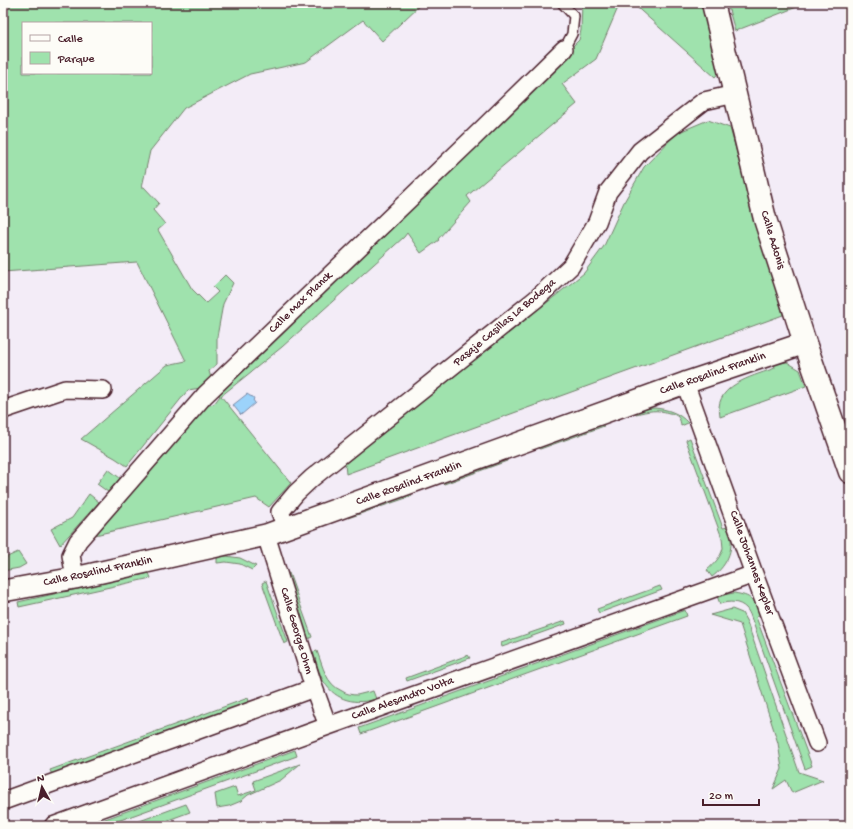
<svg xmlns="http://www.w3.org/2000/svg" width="853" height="829" font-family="'Gochi Hand',sans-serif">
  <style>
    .green { fill: #9fe2ad; stroke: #74806c; fill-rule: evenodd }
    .water { fill: #9cd3fb; stroke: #7b8ba8 }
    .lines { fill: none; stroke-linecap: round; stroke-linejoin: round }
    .service-casing { stroke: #4a1f2b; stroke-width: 12 }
    .minor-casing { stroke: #4a1f2b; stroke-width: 20 }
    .tertiary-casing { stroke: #4a1f2b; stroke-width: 24 }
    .secondary-casing { stroke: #4a1f2b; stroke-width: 25 }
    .service { stroke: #fdfcf7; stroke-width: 9 }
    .minor { stroke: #fdfcf7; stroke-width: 17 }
    .tertiary { stroke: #fdfcf7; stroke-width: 21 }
    .secondary { stroke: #fdfcf7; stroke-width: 22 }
    .labels { text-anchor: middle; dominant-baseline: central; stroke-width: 4; stroke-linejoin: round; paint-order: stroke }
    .street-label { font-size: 12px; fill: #4a1f2b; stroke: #fdfcf7 }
  </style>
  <rect width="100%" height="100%" fill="#f3ecf7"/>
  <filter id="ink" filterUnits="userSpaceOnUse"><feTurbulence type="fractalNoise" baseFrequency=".025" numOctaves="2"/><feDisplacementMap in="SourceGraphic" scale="8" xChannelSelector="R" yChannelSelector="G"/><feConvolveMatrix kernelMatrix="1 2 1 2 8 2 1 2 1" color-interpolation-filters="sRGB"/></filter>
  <g filter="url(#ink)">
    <!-- green -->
    <path class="green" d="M3 3H422L382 41 363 20 306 62 250 74 184 108 150 151 142 187H144L159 203 153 210 165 224 158 230 192 289 206 303 218 292 213 287 225 275 233 283 223 304 217 337V364L209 371 211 378 201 388 188 390 127 466 115 458 81 439 167 365 186 361 137 262 3 272ZM23 23H151V73H23Z
      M582 3H620L596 59 562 84 577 104 467 196 471 202 438 239 439 240 421 253 407 233 404 237 282 347 221 396 291 483 269 507 256 498 95 535 204 406 214 404 220 396 217 392 579 40 581 30Z
      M632 3H704L720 71 715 77Z
      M727 3H807L735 31Z
      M708 120 730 128 783 315 346 474 345 464 584 273 604 246 624 202 644 167 677 133Z
      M787 362 800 370 806 386 720 417C720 414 719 410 719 407 721 383 757 375 775 368L774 364Z
      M654 408C668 409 679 413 688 423L681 426C681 423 680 419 678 417 676 415 672 413 669 413 657 409 648 411 636 414L635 412 645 409Z
      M602 424 604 426 540 449 539 447Z
      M690 438 723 528 728 527C736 546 728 565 712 577L707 570C714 564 721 557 723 548 723 545 722 541 722 538L686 440Z
      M507 458V461L444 484 442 482Z
      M108 469 120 478 108 492 97 484Z
      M411 493 412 496 348 518 347 516Z
      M89 494 99 502 60 545 51 529 72 518Z
      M18 552 26 564 19 568 3 571V559Z
      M226 556 240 558 256 566 252 570 240 564 226 562 217 563V558Z
      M149 573 151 578 19 607 18 602Z
      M289 573 312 637 308 639 288 580 286 574Z
      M266 581 288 642 284 644 262 583Z
      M660 586 662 590 599 613 597 609Z
      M734 593C752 596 753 599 760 615L756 617 812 766 805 769 751 617C750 614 748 610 746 608 739 601 729 601 720 604L717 596Z
      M732 609 742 613 747 622 799 772 823 780 792 793 786 780 773 789 782 769 778 743 740 624 710 615Z
      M685 610 687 616 361 734 359 728Z
      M565 621 566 624 502 647 501 643Z
      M317 651C323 667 326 684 342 691 346 694 352 695 357 695 362 694 368 692 373 691L376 699C356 705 336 701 324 682 319 674 316 661 313 652Z
      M468 655 470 658 407 681 406 678Z
      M248 698 250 704 52 775 50 770Z
      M295 750 297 756 104 826H86Z
      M300 764 281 780 248 795 241 801 229 806 217 808 215 794 235 787 238 796 256 790 253 781Z
      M186 804 190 812 152 826H126Z"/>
    <!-- water -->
    <path class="water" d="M247 394 250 396 253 397 254 399 253 400 255 403 241 415 233 405Z"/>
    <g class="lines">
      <defs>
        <path id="service" d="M562 3 574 16 572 34 564 49"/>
        <path id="minor" d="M685 383 754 574 817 743
          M3 410 65 389 103 390
          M286 528 280 512 296 493 312 478 536 299 571 266 597 222 608 192 640 151 704 101 735 94
          M266 535 314 688 328 726
          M75 578 71 555 78 541 205 395 471 140 564 49
          M3 801 314 688
          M53 826 328 726 754 574"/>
        <path id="tertiary" d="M3 591 75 578 266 535 685 383 805 343"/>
        <path id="secondary" d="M713 3 765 219 805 343 850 472"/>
      </defs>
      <!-- service casing -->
      <use href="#service" class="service-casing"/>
      <!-- minor casing -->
      <use href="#minor" class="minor-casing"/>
      <!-- tertiary casing -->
      <use href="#tertiary" class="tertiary-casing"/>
      <!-- secondary casing -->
      <use href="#secondary" class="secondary-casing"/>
      <!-- service -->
      <use href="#service" class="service"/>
      <!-- minor -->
      <use href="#minor" class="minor"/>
      <!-- tertiary -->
      <use href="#tertiary" class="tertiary"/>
      <!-- secondary -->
      <use href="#secondary" class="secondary"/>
    </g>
  </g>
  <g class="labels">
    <!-- street labels -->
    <g class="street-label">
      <text transform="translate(772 240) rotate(73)">Calle Adonis</text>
      <text transform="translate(301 303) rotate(-44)">Calle Max Planck</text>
      <text transform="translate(505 323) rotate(-40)">Pasaje Casillas La Bodega</text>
      <text transform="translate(713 374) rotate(-19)">Calle Rosalind Franklin</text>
      <text transform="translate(409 484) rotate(-20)">Calle Rosalind Franklin</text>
      <text transform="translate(751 563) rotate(70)">Calle Johannes Kepler</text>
      <text transform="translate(98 572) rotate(-12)">Calle Rosalind Franklin</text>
      <text transform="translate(296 631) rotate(73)">Calle George Ohm</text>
      <text transform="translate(403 699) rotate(-20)">Calle Alesandro Volta</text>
    </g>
  </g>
  <!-- margin -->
  <rect width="853" height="829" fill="none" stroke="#fdfcf7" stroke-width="16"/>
  <rect x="8" y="8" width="837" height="813" fill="none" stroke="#4a1f2b" stroke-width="1.5" filter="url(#ink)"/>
  <!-- legend -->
  <rect x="22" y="22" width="130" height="52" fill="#fdfcf7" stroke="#b5a4a5"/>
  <rect x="30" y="35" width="20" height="6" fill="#fdfcf7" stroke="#b5a4a5"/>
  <text x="58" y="42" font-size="12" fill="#4a1f2b">Calle</text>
  <rect x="30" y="52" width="20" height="12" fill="#9fe2ad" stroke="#b5a4a5"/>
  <text x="58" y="62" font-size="12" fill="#4a1f2b">Parque</text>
  <!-- north arrow -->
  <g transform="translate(42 787) rotate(352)" stroke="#fdfcf7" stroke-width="3" paint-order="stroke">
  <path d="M0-3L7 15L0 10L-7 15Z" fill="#4a1f2b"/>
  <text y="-6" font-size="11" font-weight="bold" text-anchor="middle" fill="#4a1f2b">N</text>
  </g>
  <!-- scale -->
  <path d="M703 799v6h56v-6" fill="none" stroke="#4a1f2b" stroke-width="2"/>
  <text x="709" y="799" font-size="12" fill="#4a1f2b" stroke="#fdfcf7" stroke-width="3" paint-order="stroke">20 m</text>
</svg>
